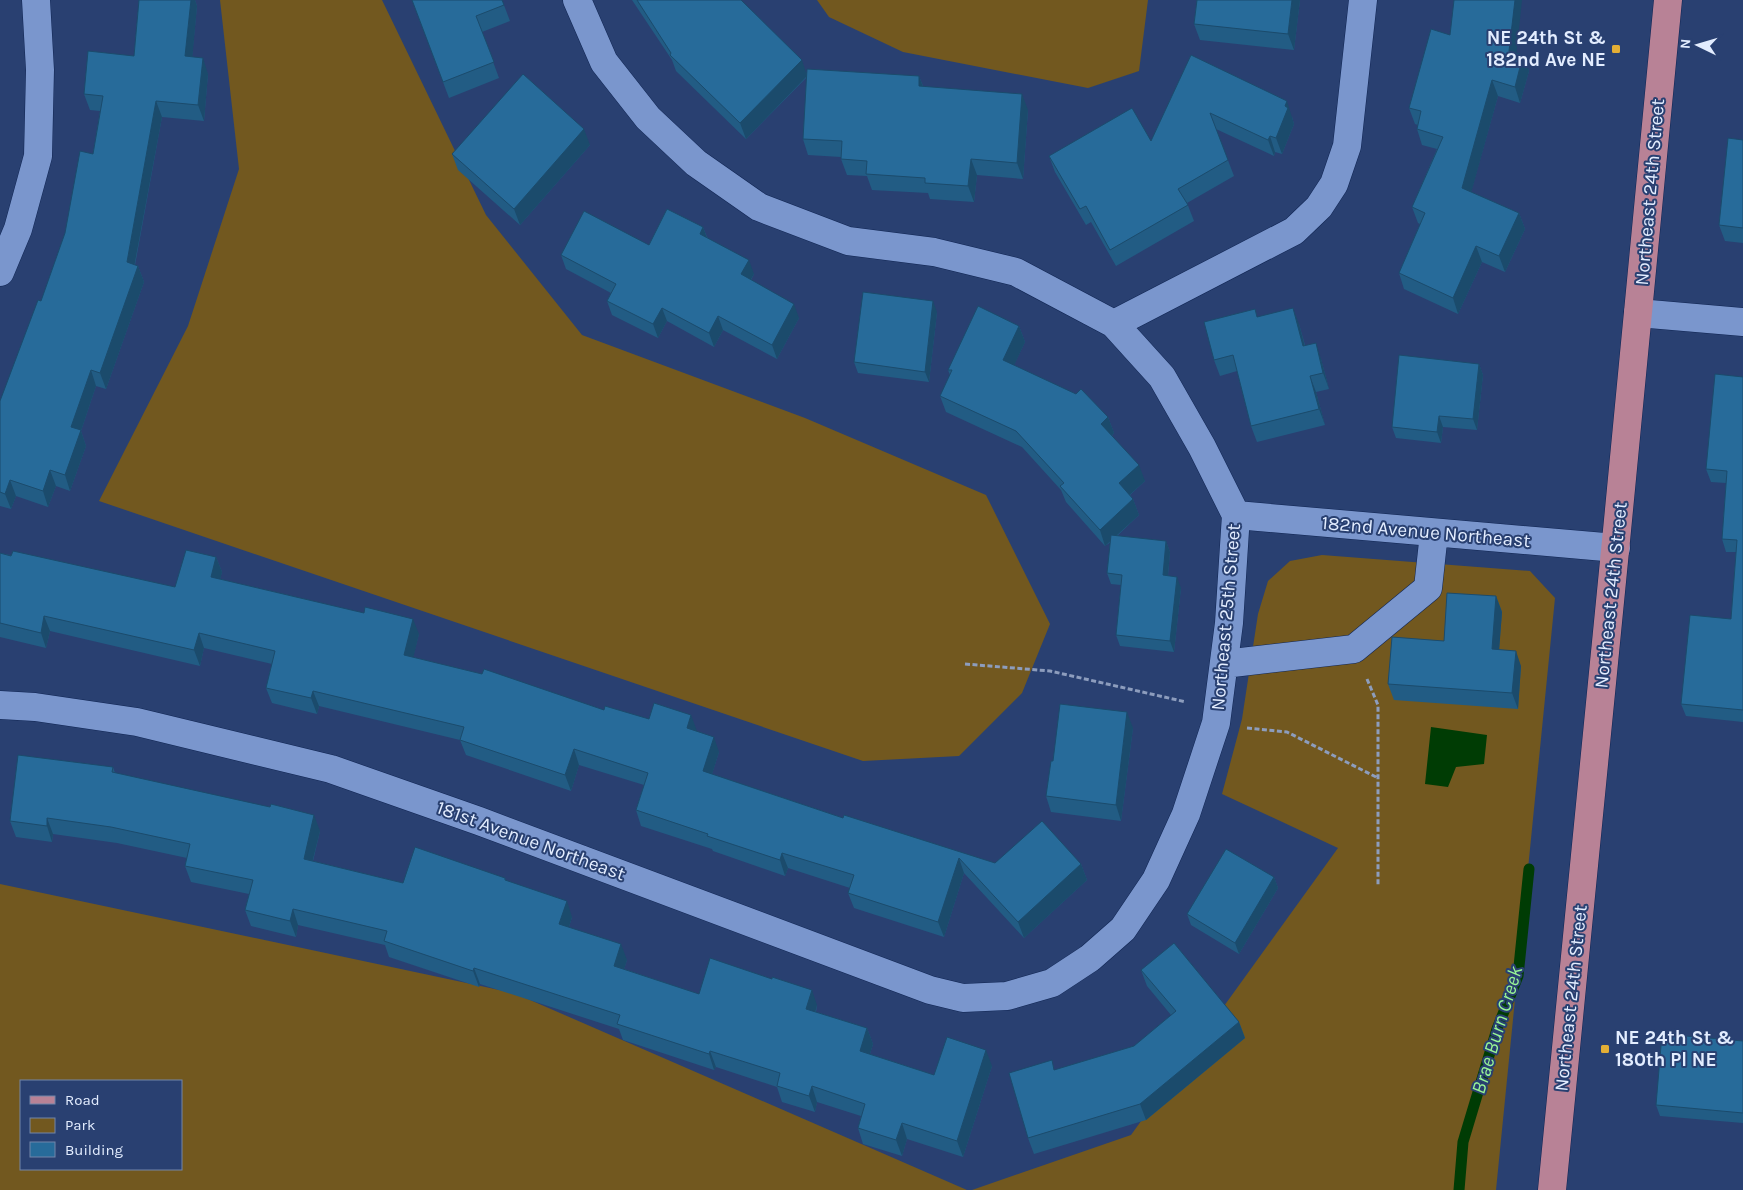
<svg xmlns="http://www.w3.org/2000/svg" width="1743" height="1190" font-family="Karla,sans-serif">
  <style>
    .green { fill: #72581f; fill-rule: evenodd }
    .water { fill: #003c04 }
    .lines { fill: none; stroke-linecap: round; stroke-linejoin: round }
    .stream { stroke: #003c04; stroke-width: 11 }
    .minor-casing { stroke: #102553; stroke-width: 29 }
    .major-casing { stroke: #102553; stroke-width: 29 }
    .path { stroke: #8d9dbd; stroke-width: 3; stroke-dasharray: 5 2.5; stroke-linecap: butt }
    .minor { stroke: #7a96cd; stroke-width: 28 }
    .major { stroke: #b88296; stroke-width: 28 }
    .wall { fill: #225c84 }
    .shaded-wall { fill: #1b4b6c }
    .building { fill: #276b9a; stroke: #1b4b6c }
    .poi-dot { fill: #e3ae35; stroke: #294071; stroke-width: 2 }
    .labels { text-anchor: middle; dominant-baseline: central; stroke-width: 4; stroke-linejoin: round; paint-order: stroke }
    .poi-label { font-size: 19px; font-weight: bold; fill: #e3edff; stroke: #294071; text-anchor: end }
    .street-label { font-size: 19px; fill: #e3edff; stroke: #294071 }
    .water-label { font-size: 20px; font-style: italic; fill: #99f695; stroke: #294071 }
  </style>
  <rect width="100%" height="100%" fill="#294071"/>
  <!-- green -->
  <path class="green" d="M220 0H382L486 215 582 335 805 418 986 495 1050 624 1022 693 959 756 863 761 99 501 188 326 239 169Z
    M817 0H1148L1139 71 1088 88 903 52 829 17Z
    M1322 555 1530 571 1555 598 1496 1190H972L1131 1135 1338 848 1222 794 1242 719 1258 614 1268 581 1290 561Z
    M0 884 514 993 967 1190H0ZM21 1081H181V1169H21Z"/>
  <!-- water -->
  <path class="water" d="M1431 727 1487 735 1484 764 1456 767 1448 787 1425 784Z"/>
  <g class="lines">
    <!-- stream -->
    <path class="stream" d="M1459 1190 1463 1142 1497 1029 1518 976 1529 869"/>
    <defs>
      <path id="minor" d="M577 0 604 62 648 118 696 163 759 207 848 241 934 252 1016 272 1114 324
        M0 272 18 229 38 156 40 70 36 0
        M1638 313 1743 322
        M1236 515 1616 548
        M1224 664 1354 649 1428 588 1434 533
        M0 705 35 707 137 722 331 769 479 821 930 990 963 998 1007 996 1052 983 1090 958 1123 929 1156 880 1186 814 1216 723 1229 623 1236 515 1202 447 1162 377 1114 324 1294 231 1319 207 1334 184 1347 146 1363 0"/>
      <path id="major" d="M1552 1190C1592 793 1630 397 1668 0"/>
    </defs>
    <!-- minor casing -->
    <use href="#minor" class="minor-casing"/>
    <!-- major casing -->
    <use href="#major" class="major-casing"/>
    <!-- path -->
    <path class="path" d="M965 664 1050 671 1186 702
      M1367 679 1378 705V886
      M1247 728 1287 732 1378 778"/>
    <!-- minor -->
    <use href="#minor" class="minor"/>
    <!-- major -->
    <use href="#major" class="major"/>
  </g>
  <!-- wall -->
  <path class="wall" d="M139 0H195L197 6 192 57 208 74 204 121 162 117 135 265 138 266 144 282 106 389 96 386 81 431 86 446 70 491 56 486 48 507 16 496 11 509 0 506V401L41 301 93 154 100 111 90 110 84 94 134 56Z
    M412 0H502L510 21 482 32 499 78 449 98Z
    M632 0H741L807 74 919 76 923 86 1028 110 1023 179 977 175 974 202 930 199 928 193 872 190 867 176 847 175 841 159V157L808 155 803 139 807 77 746 139 676 71 672 60Z
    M1197 0H1300L1294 50 1200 40 1194 24Z
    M1450 35 1523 55 1529 71 1520 103 1498 96 1471 192 1519 213 1525 229 1505 272 1482 262 1458 314 1404 289 1399 273 1420 224 1418 223 1412 207 1437 149 1422 145 1417 129 1418 125 1415 124 1409 108Z
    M1191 55 1292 117 1294 124 1282 154 1275 152 1274 156 1216 129 1234 176 1187 203 1194 221 1116 266 1091 222 1086 225 1055 172 1049 156 1151 141Z
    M1743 140V243L1725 241 1719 225Z
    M590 145 520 225 458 170 452 154Z
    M703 227 707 237 754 274 751 280 799 318 777 359 723 330 714 347 667 321 658 338 612 315 607 301 611 293 566 269 561 255 649 245Z
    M1255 309 1257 317 1299 324 1305 345 1321 359 1329 389 1316 392 1325 425 1257 442 1251 426 1237 371 1220 376 1214 360Z
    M937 312 929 382 858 373 854 362Z
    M1019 326 1025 342 1014 365 1108 417 1114 433 1112 435 1145 481 1130 495 1133 499 1139 515 1117 536 1166 541 1170 552 1168 576 1181 588 1174 652 1120 646 1116 635 1121 585 1111 584 1107 573 1111 542 1105 546 1066 502 1061 490 1022 447 946 412 940 396 950 375 948 370Z
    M1479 364 1483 375 1477 430 1443 427 1441 443 1396 438 1392 427Z
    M1743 377V722L1686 716 1681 704 1731 619 1736 552H1726L1722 539 1726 483 1711 482 1706 469Z
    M0 553 175 587 216 557 222 572 220 579 419 634 413 657 604 710 697 731 719 752 712 774 843 818 995 863 1081 864 1087 880 1024 938 964 873 944 937 854 908 848 893 850 888 788 868 785 876 713 851 712 849 641 826 636 810 644 785 579 765 571 791 466 755 460 740 319 706 317 714 272 703 266 688 272 664 204 648 200 666 50 631 46 648 0 637Z
    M1496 596 1502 612 1499 649 1521 666 1518 709 1394 700 1388 684 1444 641Z
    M1133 728 1121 821 1051 812 1046 796 1053 761Z
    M113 767 115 773 320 831 313 861 403 883 505 878 506 880 572 917 569 927 627 960 624 969 699 994 817 1005 816 1012 867 1028 873 1044 870 1054 934 1075 992 1066 963 1157 907 1139 902 1156 863 1144 858 1128 861 1116 817 1102 815 1112 782 1102 777 1087 716 1067 714 1070 623 1040 619 1029 480 984 479 987 389 957 385 945 298 925 296 937 251 926 245 910 249 894 191 882 185 866 187 858 117 843 53 834 52 842 16 837 10 821Z
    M1274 877 1278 888 1239 954 1191 925 1187 914Z
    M1141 970 1239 1022 1245 1038 1146 1120 1034 1154 1028 1138 1055 1070 1134 1046 1171 1015 1147 986Z
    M1743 1041V1123L1660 1116 1656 1105Z"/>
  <!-- shaded-wall -->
  <path class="shaded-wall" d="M191 0H195L197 6 191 72 185 56Z
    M1292 0H1300L1294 50 1288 34Z
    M1515 0H1522L1515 67 1509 51Z
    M1523 55 1529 71 1520 103 1515 87Z
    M203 58 208 74 204 121 198 105Z
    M802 60 807 76 746 139 740 123Z
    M919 76 925 92 919 86Z
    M1492 80 1498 96 1468 204 1462 188Z
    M1022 94 1028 110 1023 179 1017 163Z
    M156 101 162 117 132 278 127 262Z
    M1287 101 1294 124 1282 154 1276 138Z
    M584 129 590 145 520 225 514 209Z
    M1270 136 1275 152 1274 156 1268 140Z
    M971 159 977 175 974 202 968 186Z
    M1519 213 1525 229 1505 272 1499 256Z
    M703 227 708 241 700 234Z
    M1476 246 1482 262 1458 314 1453 298Z
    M749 260 754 274 746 288 741 274Z
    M138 266 144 282 106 389 100 373Z
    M933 301 937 312 929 382 925 372Z
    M794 304 799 318 777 359 772 345Z
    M662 308 667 321 658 338 653 324Z
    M1293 308 1299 324 1309 362 1303 346Z
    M718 316 723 330 714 347 709 333Z
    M1019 326 1025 342 1009 376 1003 360Z
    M1316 343 1321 359 1329 389 1323 373Z
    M1479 364 1483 375 1477 430 1473 419Z
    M91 370 96 386 81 431 86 446 70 491 65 475 71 427Z
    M1310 376 1316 392 1325 425 1319 409Z
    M1439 416 1443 427 1441 443 1437 432Z
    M1108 417 1114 433 1107 440 1101 424Z
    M1139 465 1145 481 1125 499 1119 483Z
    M50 470 56 486 48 507 43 491Z
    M10 480 16 496 11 509 5 494Z
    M1133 499 1139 515 1105 546 1100 530Z
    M1166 541 1170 552 1167 586 1163 575Z
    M216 557 222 572 217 592 211 577Z
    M1177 577 1181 588 1174 652 1170 641Z
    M1496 596 1502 612 1498 665 1492 649Z
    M44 616 50 631 46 648 41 633Z
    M413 619 419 634 410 671 404 655Z
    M199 633 204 648 200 666 194 650Z
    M1516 651 1521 666 1518 709 1512 693Z
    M313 691 319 706 317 714 311 698Z
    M1127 712 1133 728 1121 821 1116 805Z
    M691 715 697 731 693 744 687 728Z
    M714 737 719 752 708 787 703 771Z
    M574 749 579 765 571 791 565 775Z
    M314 815 320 831 309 875 304 859Z
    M47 818 53 834 52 842 47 826Z
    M782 853 788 868 785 876 780 860Z
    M959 858 964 873 944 937 938 922Z
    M1081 864 1087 880 1024 938 1018 922Z
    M1274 877 1278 888 1239 954 1235 943Z
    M567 901 572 917 565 940 559 924Z
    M293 909 298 925 296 937 290 921Z
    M621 944 627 960 620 982 614 966Z
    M474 968 480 984 479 987 473 971Z
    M812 990 817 1005 812 1025 806 1009Z
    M1239 1022 1245 1038 1146 1120 1140 1104Z
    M867 1028 873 1044 866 1067 860 1051Z
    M986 1050 992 1066 963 1157 957 1141Z
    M710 1051 716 1067 714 1070 709 1054Z
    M812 1086 817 1102 815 1112 809 1096Z
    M902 1123 907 1139 902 1156 896 1140Z"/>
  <!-- building -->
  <path class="building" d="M139 0H191L185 56 203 58 198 105 156 101 127 262 138 266 100 373 91 370 71 427 81 430 65 475 50 470 43 491 10 480 5 494 0 492V401L38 300 41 301 65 233 80 151 93 154 103 96 84 94 88 51 134 56Z
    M412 0H502L504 5 476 16 494 62 443 82Z
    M637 0H741L802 60 740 123 670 55 671 53Z
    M1197 0H1292L1288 34 1194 24Z
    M1454 0H1515L1509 51 1523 55 1515 87 1492 80 1462 188 1519 213 1499 256 1476 246 1453 298 1399 273 1425 213 1412 207 1443 137 1417 129 1421 111 1409 108 1431 29 1450 35Z
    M1191 55 1287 101 1285 106 1288 108 1276 138 1270 136 1268 140 1210 113 1228 160 1178 189 1188 205 1110 250 1086 206 1080 209 1049 156 1132 108 1151 141Z
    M807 69 919 76V86L1022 94 1017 163 971 159 968 186 925 183V178L866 174 867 161 841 159 842 141 803 139Z
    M523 74 584 129 514 209 452 154Z
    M1728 138 1743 140V228L1719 225Z
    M667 209 703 227 700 234 749 260 741 274 794 304 772 345 718 316 709 333 662 308 653 324 607 301 616 284 561 255 584 211 649 245Z
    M863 292 933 301 925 372 854 362Z
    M978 306 1019 326 1003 360 1076 394 1081 389 1108 417 1101 424 1139 465 1119 483 1133 499 1100 530 1060 486 1064 483 1016 431 940 396 952 370H948Z
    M1293 308 1303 346 1316 343 1323 373 1310 376 1319 409 1251 426 1233 355 1214 360 1204 322 1255 309 1257 317Z
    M1399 355 1479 364 1473 419 1439 416 1437 432 1392 427Z
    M1715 374 1743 377V710L1681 704 1690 615 1731 619 1737 540 1722 539 1727 471 1706 469Z
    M1111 535 1166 541 1163 575 1177 577 1170 641 1116 635 1122 575 1107 573Z
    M186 550 216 557 211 577 364 613 365 607 413 619 404 655 482 674 484 669 604 710 605 706 649 719 654 703 691 715 687 728 714 737 703 771 843 818 844 815 995 863 1042 821 1081 864 1018 922 959 858 938 922 848 893 854 875 782 853 780 860 707 836 708 834 636 810 648 773 574 749 565 775 460 740 464 727 313 691 311 698 266 688 275 651 199 633 194 650 44 616 41 633 0 623V553L11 556 13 551 175 587Z
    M1447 593 1496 596 1492 649 1516 651 1512 693 1388 684 1392 637 1444 641Z
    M1060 704 1127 712 1116 805 1046 796 1051 761H1053Z
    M18 755 113 767 112 772 270 807 271 804 314 815 304 859 403 883 415 847 505 878V880L567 901 559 924 621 944 614 966 699 994 710 958 772 979V977L812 990 806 1009 867 1028 860 1051 934 1075 947 1037 986 1050 957 1141 902 1123 896 1140 858 1128 865 1104 812 1086 809 1096 777 1086 780 1073 710 1051 709 1054 617 1024 620 1015 474 968 473 971 384 941 387 931 293 909 290 921 245 910 253 880 185 866 190 844 111 827 47 818V826L10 821Z
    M1226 849 1274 877 1235 943 1187 914Z
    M1174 943 1239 1022 1140 1104 1028 1138 1009 1073 1052 1060 1054 1070 1134 1046 1176 1011 1141 970Z
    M1662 1034 1743 1041V1113L1656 1105Z"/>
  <!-- markers -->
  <g class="poi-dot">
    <rect x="1611" y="44" width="10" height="10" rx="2.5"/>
    <rect x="1600" y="1044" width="10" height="10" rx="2.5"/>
  </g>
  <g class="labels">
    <!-- poi labels -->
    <g class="poi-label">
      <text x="1606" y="38">NE 24th St &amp;<tspan x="1606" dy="22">182nd Ave NE</tspan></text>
      <text x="1615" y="1038" text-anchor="start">NE 24th St &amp;<tspan x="1615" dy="22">180th Pl NE</tspan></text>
    </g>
    <!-- street labels -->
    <g class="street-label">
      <text transform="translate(1650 192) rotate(-85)">Northeast 24th Street</text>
      <text transform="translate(1426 532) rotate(5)">182nd Avenue Northeast</text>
      <text transform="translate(1611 595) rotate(-84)">Northeast 24th Street</text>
      <text transform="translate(1226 617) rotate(-85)">Northeast 25th Street</text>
      <text transform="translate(531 841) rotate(20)">181st Avenue Northeast</text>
      <text transform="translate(1571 998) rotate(-84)">Northeast 24th Street</text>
    </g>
    <!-- water labels -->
    <g class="water-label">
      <text transform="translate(1497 1030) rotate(-73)">Brae Burn Creek</text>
    </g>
  </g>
  <!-- legend -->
  <rect x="20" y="1080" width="162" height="90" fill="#294071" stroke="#7385aa"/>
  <rect x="30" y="1096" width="25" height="8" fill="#b88296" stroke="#7385aa"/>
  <text x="65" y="1105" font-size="15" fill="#e3edff">Road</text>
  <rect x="30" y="1118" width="25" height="15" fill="#72581f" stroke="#7385aa"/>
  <text x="65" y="1130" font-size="15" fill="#e3edff">Park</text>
  <rect x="30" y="1142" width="25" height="15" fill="#276b9a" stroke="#7385aa"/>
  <text x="65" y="1155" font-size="15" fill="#e3edff">Building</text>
  <!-- north arrow -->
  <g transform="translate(1698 45) rotate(275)" stroke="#294071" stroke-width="4" paint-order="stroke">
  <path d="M0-4L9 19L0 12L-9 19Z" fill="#e3edff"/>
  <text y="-8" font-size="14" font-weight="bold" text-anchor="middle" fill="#e3edff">N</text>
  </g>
</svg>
